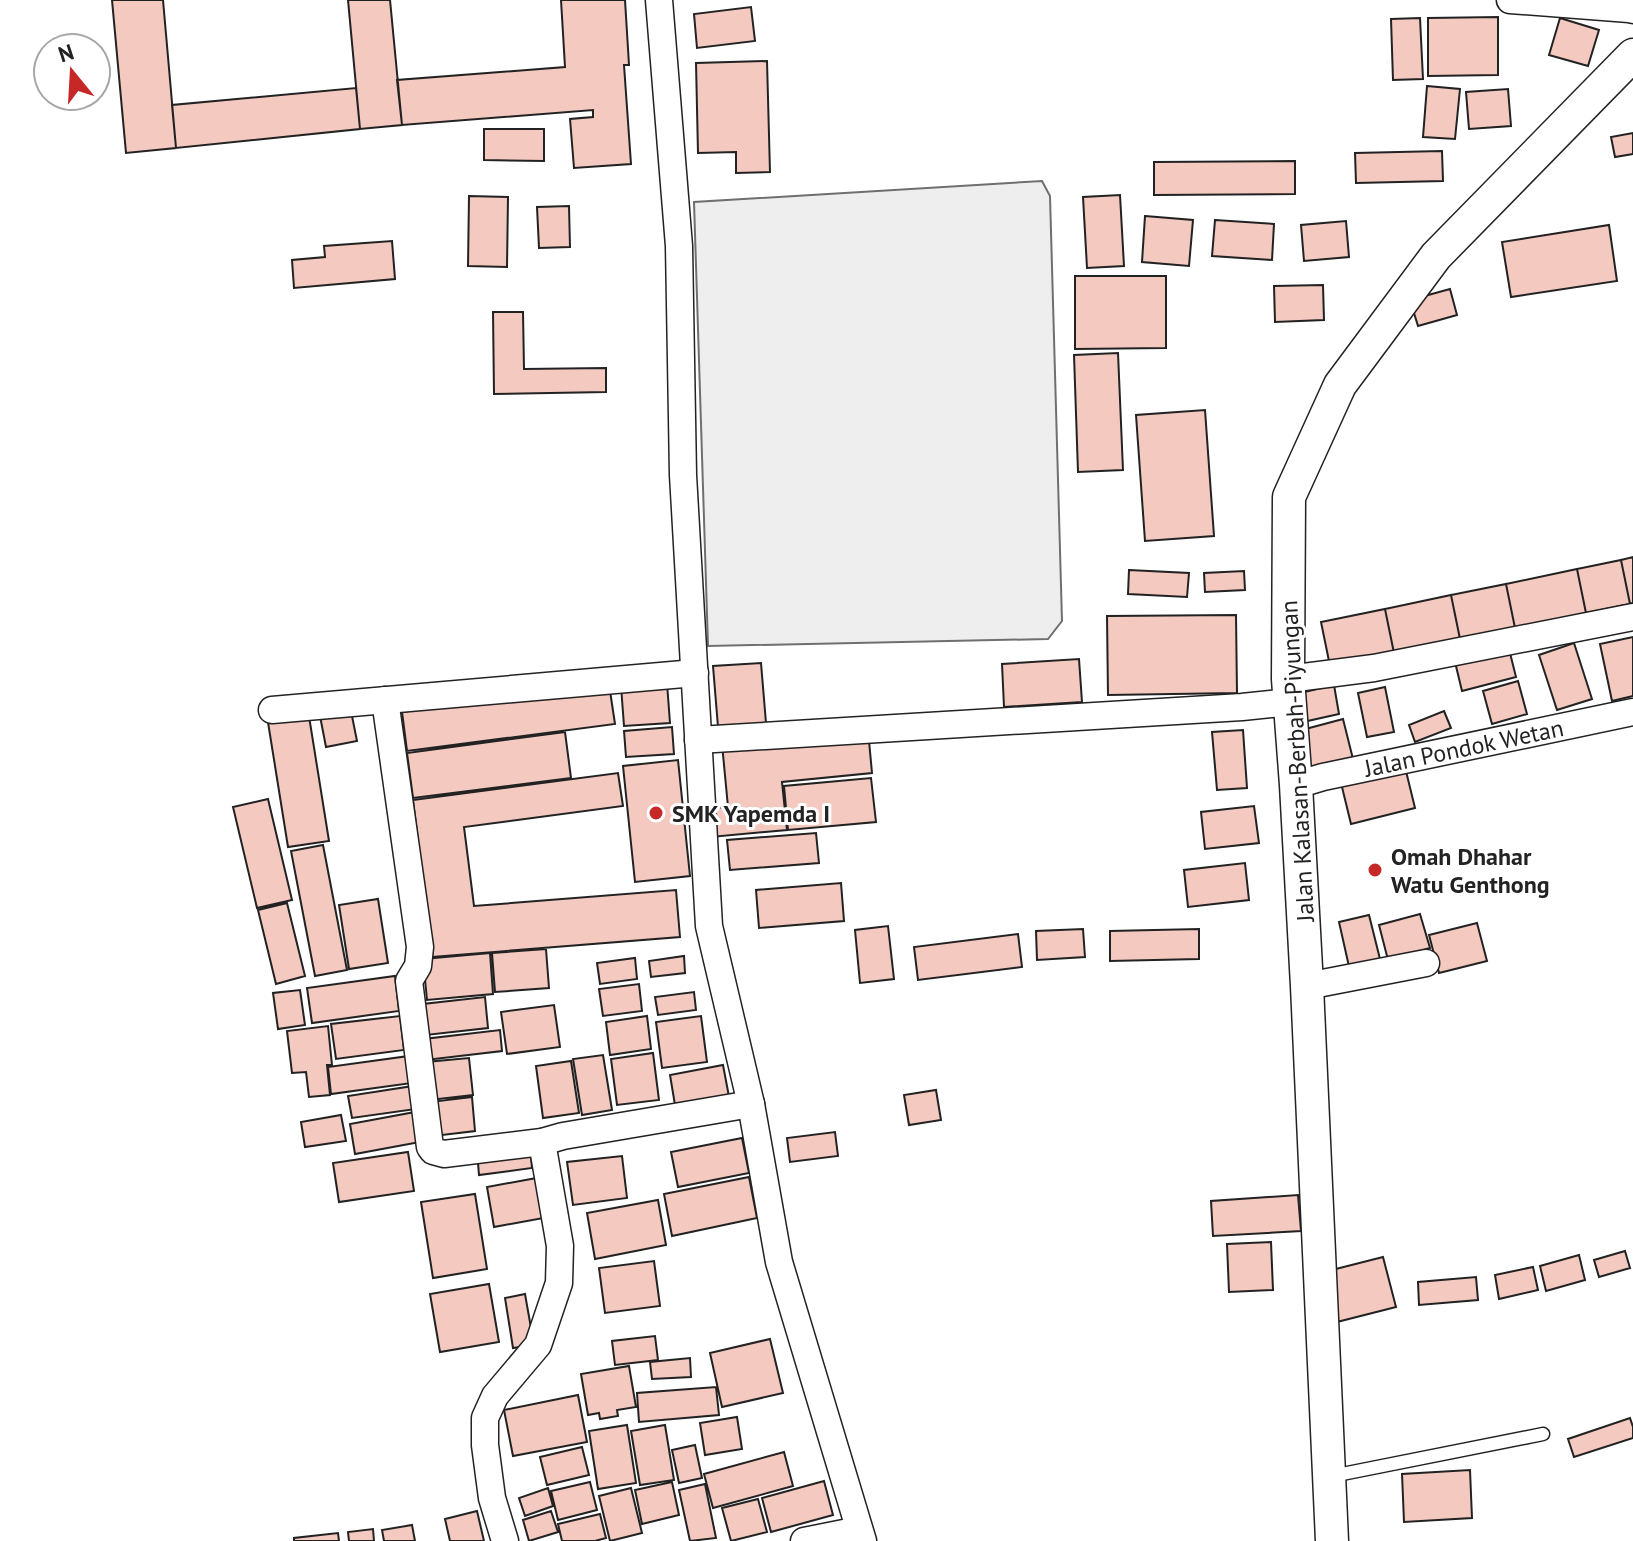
<svg xmlns="http://www.w3.org/2000/svg" width="1633" height="1541" font-family="'PT Sans',sans-serif">
  <style>
    .green { fill: #eee; stroke: #6f6f6f; stroke-width: 2 }
    .building { fill: #f3c9c0; stroke: #222; stroke-width: 2 }
    .lines { fill: none; stroke-linecap: round; stroke-linejoin: round }
    .service-casing { stroke: #222; stroke-width: 15 }
    .minor-casing { stroke: #222; stroke-width: 29 }
    .tertiary-casing { stroke: #222; stroke-width: 35 }
    .service { stroke: #fff; stroke-width: 12 }
    .minor { stroke: #fff; stroke-width: 26 }
    .tertiary { stroke: #fff; stroke-width: 32 }
    .poi-dot { fill: #c62828; stroke: #fff; stroke-width: 3 }
    .labels { text-anchor: middle; dominant-baseline: central; stroke-width: 6; stroke-linejoin: round; paint-order: stroke }
    .street-label { font-size: 24px; fill: #222; stroke: #fff }
    .poi-label { font-size: 24px; font-weight: bold; fill: #222; stroke: #fff; text-anchor: start }
  </style>
  <rect width="100%" height="100%" fill="#fff"/>
  <!-- green -->
  <path class="green" d="M1042 181 1050 196 1062 621 1048 639 708 646 694 202Z"/>
  <!-- building -->
  <path class="building" d="M112 0H163L176 148 126 153Z
    M348 0H390L402 125 360 129Z
    M561 0H625L629 65H624L631 164 574 168 570 119 593 117V110L402 125 397 80 565 67Z
    M751 7 755 41 697 48 694 14Z
    M1498 17V75L1428 76V18Z
    M1420 18 1423 79 1393 80 1391 19Z
    M1560 18 1599 30 1588 66 1549 55Z
    M767 61 770 172 736 173V152L698 153 696 63Z
    M1427 86 1460 89 1455 139 1423 137Z
    M356 88 360 129 176 148 172 105Z
    M1508 89 1511 126 1469 129 1466 92Z
    M484 129H544V161L484 160Z
    M1633 133V154L1615 157 1611 137Z
    M1442 151 1443 181 1356 183 1355 153Z
    M1295 161V194L1154 195V162Z
    M1120 195 1124 266 1087 268 1083 197Z
    M469 196 508 197 507 267 468 266Z
    M569 206 570 247 539 248 537 207Z
    M1145 216 1193 220 1189 266 1142 262Z
    M1215 220 1274 224 1272 260 1212 256Z
    M1346 221 1349 257 1304 261 1301 225Z
    M1609 225 1617 281 1511 297 1502 242Z
    M392 241 395 279 294 288 292 260 325 257 324 246Z
    M1075 276H1166V348L1075 349Z
    M1323 285 1324 320 1275 322 1274 286Z
    M1450 289 1457 315 1418 326 1410 300Z
    M493 312H523L524 369 606 368V392L494 394Z
    M1118 353 1123 470 1078 472 1074 355Z
    M1205 410 1214 536 1145 541 1136 415Z
    M1633 557V603L1630 604 1621 560Z
    M1621 560 1630 604 1586 613 1577 569Z
    M1577 569 1586 613 1515 628 1506 584Z
    M1129 570 1189 573 1187 597 1128 594Z
    M1244 571 1245 590 1205 592 1204 573Z
    M1506 584 1515 628 1460 639 1451 595Z
    M1451 595 1460 639 1394 653 1385 609Z
    M1385 609 1394 653 1330 666 1321 622Z
    M1236 615 1237 693 1108 695 1107 616Z
    M1633 637V696L1612 701 1600 644Z
    M1574 643 1592 699 1557 710 1539 655Z
    M1509 649 1516 677 1462 691 1455 662Z
    M1079 659 1082 702 1004 707 1002 664Z
    M761 663 766 723 718 727 713 666Z
    M1518 681 1527 714 1492 724 1483 691Z
    M667 683 670 723 624 726 621 686Z
    M609 684 615 724 407 751 402 712Z
    M1334 685 1339 714 1303 722 1296 694Z
    M1385 687 1394 732 1367 737 1358 693Z
    M308 710 329 841 288 847 267 716Z
    M351 711 357 741 326 747 320 716Z
    M1444 711 1451 728 1415 742 1409 725Z
    M1343 719 1354 763 1309 775 1298 731Z
    M672 727 674 754 626 757 624 731Z
    M868 730 872 773 782 782 787 830 711 837 709 808 728 807 722 744Z
    M1243 730 1247 788 1217 790 1212 732Z
    M565 732 571 778 413 798 407 753Z
    M678 760 690 876 635 882 623 766Z
    M1405 767 1415 808 1351 824 1341 783Z
    M618 773 623 806 464 827 474 906 676 890 680 937 432 957 413 800Z
    M871 778 876 822 788 830 784 786Z
    M268 799 292 900 257 908 233 807Z
    M1254 806 1259 843 1205 849 1201 812Z
    M816 833 819 863 730 870 727 840Z
    M323 845 347 970 315 976 291 851Z
    M1245 863 1249 900 1188 907 1184 870Z
    M841 883 844 921 759 928 756 890Z
    M378 899 388 963 349 969 339 905Z
    M287 903 305 976 276 984 258 910Z
    M1420 914 1430 948 1388 960 1379 925Z
    M1369 915 1381 963 1350 971 1339 922Z
    M1477 923 1487 961 1439 973 1429 935Z
    M888 926 894 979 860 983 855 930Z
    M1083 929 1085 957 1037 960 1036 931Z
    M1199 929V959L1110 961V931Z
    M1018 934 1022 967 918 980 914 947Z
    M546 949 549 988 495 992 492 953Z
    M490 953 493 994 427 1000 423 959Z
    M684 956 685 973 651 977 649 961Z
    M635 958 637 979 600 984 597 963Z
    M395 976 399 1011 312 1023 307 988Z
    M639 984 642 1011 603 1016 599 989Z
    M300 990 305 1025 278 1029 273 993Z
    M694 992 696 1010 658 1015 655 997Z
    M485 997 488 1028 426 1035 423 1004Z
    M554 1005 560 1047 507 1054 501 1012Z
    M400 1016 404 1050 336 1059 331 1024Z
    M647 1016 651 1049 610 1055 606 1022Z
    M701 1016 707 1062 662 1068 656 1022Z
    M328 1026 332 1065H327L330 1095 309 1097 306 1072 292 1073 287 1031Z
    M500 1030 502 1051 426 1060 424 1039Z
    M653 1053 659 1100 617 1105 611 1059Z
    M603 1055 612 1110 582 1115 573 1059Z
    M409 1056 412 1083 331 1094 328 1067Z
    M469 1058 473 1095 430 1100 426 1062Z
    M571 1061 579 1113 543 1118 536 1066Z
    M723 1065 730 1102 676 1111 670 1075Z
    M413 1086 416 1109 352 1118 348 1096Z
    M936 1090 941 1120 909 1125 904 1095Z
    M472 1097 475 1131 434 1136 430 1102Z
    M415 1112 420 1142 355 1154 350 1124Z
    M341 1115 346 1141 305 1147 301 1122Z
    M835 1132 838 1156 790 1162 787 1138Z
    M742 1138 749 1173 678 1187 671 1152Z
    M530 1145 532 1168 479 1175 477 1151Z
    M408 1152 414 1191 339 1202 333 1163Z
    M622 1156 627 1198 573 1205 567 1162Z
    M542 1177 549 1217 494 1227 487 1187Z
    M749 1177 757 1218 672 1236 664 1194Z
    M475 1194 487 1269 433 1278 421 1202Z
    M1298 1195 1301 1231 1213 1236 1211 1201Z
    M658 1200 666 1245 595 1259 587 1213Z
    M1271 1242 1273 1290 1229 1292 1227 1244Z
    M1625 1251 1630 1268 1599 1277 1594 1260Z
    M1579 1255 1585 1280 1546 1291 1540 1266Z
    M1383 1257 1396 1307 1333 1323 1320 1273Z
    M654 1261 660 1306 605 1313 599 1268Z
    M1533 1267 1538 1290 1499 1299 1495 1275Z
    M1476 1277 1478 1300 1419 1305 1418 1282Z
    M489 1284 499 1342 440 1352 430 1294Z
    M525 1294 534 1345 513 1348 505 1298Z
    M655 1336 658 1360 615 1365 612 1341Z
    M770 1339 783 1393 722 1407 710 1353Z
    M690 1358 691 1377 652 1379 650 1362Z
    M629 1366 636 1407 617 1410 618 1416 600 1419 599 1413 588 1415 581 1374Z
    M716 1387 719 1415 639 1422 637 1393Z
    M578 1395 587 1442 513 1456 504 1410Z
    M737 1417 742 1449 705 1455 700 1423Z
    M1630 1418 1633 1427V1438L1574 1457 1568 1439Z
    M627 1425 636 1483 598 1489 589 1431Z
    M665 1425 674 1480 640 1485 631 1431Z
    M695 1445 702 1478 679 1483 672 1450Z
    M582 1447 589 1475 547 1485 540 1457Z
    M784 1452 793 1486 713 1508 704 1474Z
    M1470 1470 1472 1518 1404 1522 1402 1474Z
    M824 1481 833 1515 771 1532 762 1498Z
    M590 1482 597 1510 558 1520 551 1491Z
    M672 1482 679 1515 642 1524 635 1490Z
    M705 1484 716 1538 690 1541 679 1490Z
    M548 1488 553 1506 525 1516 519 1498Z
    M631 1488 642 1533 610 1541 599 1496Z
    M758 1499 767 1532 731 1541 722 1508Z
    M477 1511 484 1541H450L445 1519Z
    M551 1511 558 1532 529 1541 523 1520Z
    M600 1514 606 1538 595 1541H562L558 1524Z
    M412 1525 415 1541H384L382 1530Z
    M373 1529 374 1541H349L348 1532Z
    M338 1533 339 1541H294V1538Z"/>
  <g class="lines">
    <defs>
      <path id="service" d="M1332 1476 1543 1434"/>
      <g id="minor">
        <path d="M659 0 679 246 683 475 709 926 751 1104 779 1262 863 1541"/>
        <path d="M1510 0 1629 9 1633 10"/>
        <path d="M1288 679 1374 668 1633 617"/>
        <path d="M385 700 420 947 418 966 409 981 430 1147 433 1151 444 1154 542 1142 563 1136 751 1104"/>
        <path d="M272 710 695 673"/>
        <path d="M698 740 1242 707 1291 702"/>
        <path id="s1" d="M1296 785 1323 777 1633 712"/>
        <path d="M1307 986 1426 963"/>
        <path d="M505 1541 492 1498 485 1445V1418L495 1396 538 1345 559 1283 560 1246 542 1142"/>
        <path d="M804 1541 859 1530"/>
      </g>
      <path id="tertiary" d="M1332 1541 1307 986 1296 785 1288 679 1289 497 1340 385 1436 256 1633 55"/>
    </defs>
    <!-- service casing -->
    <use href="#service" class="service-casing"/>
    <!-- minor casing -->
    <use href="#minor" class="minor-casing"/>
    <!-- tertiary casing -->
    <use href="#tertiary" class="tertiary-casing"/>
    <!-- service -->
    <use href="#service" class="service"/>
    <!-- minor -->
    <use href="#minor" class="minor"/>
    <!-- tertiary -->
    <use href="#tertiary" class="tertiary"/>
  </g>
  <!-- markers -->
  <g class="poi-dot">
    <circle cx="656" cy="813" r="8"/>
    <circle cx="1375" cy="870" r="8"/>
  </g>
  <g class="labels">
    <!-- street labels -->
    <g class="street-label">
      <text stroke="none"><textPath href="#s1" startOffset="172">Jalan Pondok Wetan</textPath></text>
      <text transform="translate(1297 761) rotate(-93)">Jalan Kalasan-Berbah-Piyungan</text>
    </g>
    <!-- poi labels -->
    <g class="poi-label">
      <text x="672" y="813">SMK Yapemda I</text>
      <text x="1391" y="856">Omah Dhahar<tspan x="1391" dy="28">Watu Genthong</tspan></text>
    </g>
  </g>
  <!-- north arrow -->
  <g transform="translate(72 72) rotate(342)"><circle r="38" fill="#ffffff" stroke="#a7a7a7" stroke-width="2"/>
  <path d="M0-6L14 30L0 20L-14 30Z" fill="#c62828"/>
  <text y="-12" font-size="22" font-weight="bold" text-anchor="middle" fill="#222222">N</text>
  </g>
</svg>
